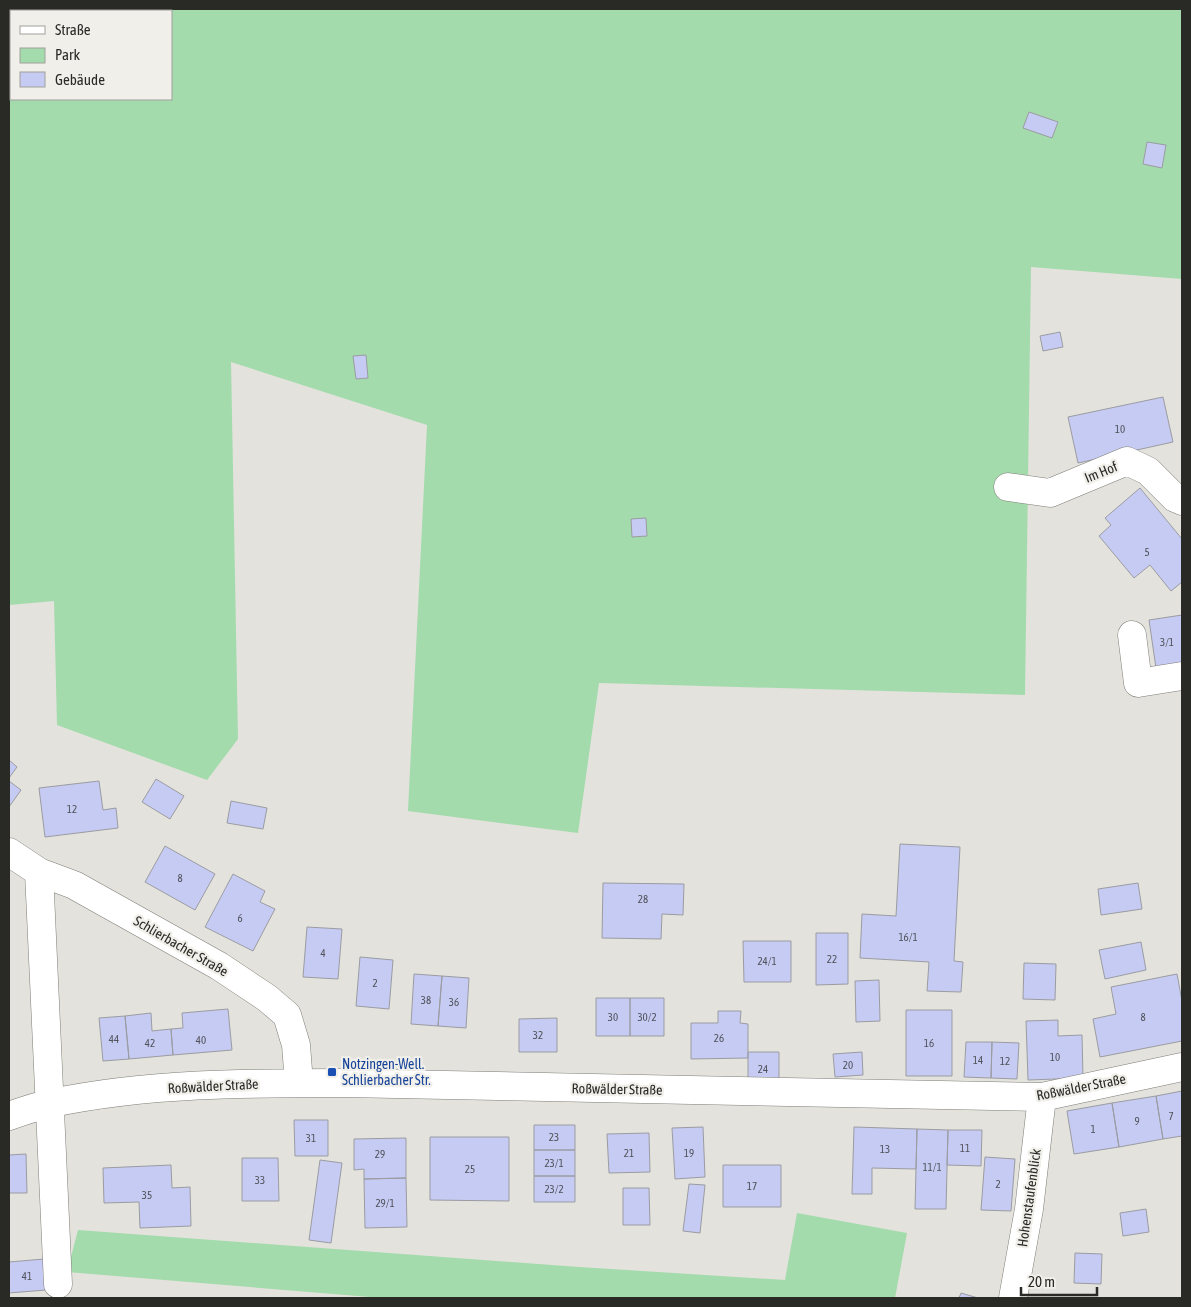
<svg xmlns="http://www.w3.org/2000/svg" width="1191" height="1307" font-family="'Asap Condensed',sans-serif">
  <style>
    .green { fill: #a3dbac; fill-rule: evenodd }
    .building { fill: #c6cbf3; stroke: #9b9ca2 }
    .lines { fill: none; stroke-linecap: round; stroke-linejoin: round }
    .minor-casing { stroke: #7f7e78; stroke-width: 29 }
    .minor { stroke: #fff; stroke-width: 28 }
    .transit-dot { fill: #1a4fb4; stroke: #f0efe9; stroke-width: 2 }
    .labels { text-anchor: middle; dominant-baseline: central; stroke-width: 4.5; stroke-linejoin: round; paint-order: stroke }
    .number-label { font-size: 11px; fill: #505259 }
    .street-label { font-size: 14px; fill: #292926; stroke: #f0efe9 }
    .transit-label { font-size: 14px; fill: #164399; stroke: #f0efe9; text-anchor: start }
  </style>
  <rect width="100%" height="100%" fill="#e3e2dc"/>
  <!-- green -->
  <path class="green" d="M9 9H1182V279L1031 267 1025 695 599 683 578 833 408 811 427 425 231 362 238 739 207 780 57 725 54 601 9 605ZM11 11H171V99H11Z
    M797 1213 907 1233 895 1298H382L67 1272 78 1230 579 1267 785 1280Z"/>
  <!-- building -->
  <path class="building" d="M1029 112 1058 122 1052 138 1023 128Z
    M1147 142 1166 145 1162 168 1143 164Z
    M1060 332 1063 347 1043 351 1040 336Z
    M366 355 368 378 356 379 353 356Z
    M1163 397 1173 442 1078 463 1068 417Z
    M1140 488 1182 539V582L1171 591 1150 565 1134 578 1099 536 1111 525 1105 518Z
    M646 518 647 536 632 537 631 519Z
    M1182 615V664L1156 668 1149 620Z
    M9 760 17 767 9 778Z
    M156 779 184 796 170 819 142 802Z
    M9 781 21 790 9 807Z
    M99 781 103 810 116 808 118 828 45 837 39 788Z
    M231 801 267 808 263 829 227 823Z
    M900 844 960 847 954 961 963 962 961 992 927 991 929 962 860 958 862 914 896 916Z
    M165 846 215 874 195 910 145 882Z
    M233 874 265 891 260 902 275 909 253 951 205 927Z
    M603 883 684 884 683 915 662 914 661 939 602 938Z
    M1138 883 1142 909 1101 915 1098 889Z
    M307 927 342 929 338 979 303 977Z
    M816 933H848V984L816 985Z
    M743 941H791V982H744Z
    M1141 942 1146 970 1105 979 1099 950Z
    M360 957 393 960 389 1009 356 1006Z
    M1024 963 1056 964 1055 1000 1023 999Z
    M414 974 442 976 438 1026 411 1024Z
    M1177 974 1182 1001V1041L1100 1057 1093 1019 1116 1014 1111 987Z
    M442 976 469 978 466 1028 438 1026Z
    M879 980 880 1021 856 1022 855 981Z
    M596 998H630V1036H596Z
    M630 998H664V1036H630Z
    M228 1009 232 1050 173 1055 171 1029 183 1028 182 1013Z
    M906 1010H952V1076H906Z
    M718 1011H741L740 1023 748 1024V1058L691 1059V1023H718Z
    M151 1013 152 1031 171 1029 173 1055 129 1059 125 1016Z
    M125 1016 129 1059 103 1061 99 1018Z
    M557 1018V1052H519V1019Z
    M1058 1020V1036L1082 1035 1083 1078 1028 1080 1026 1021Z
    M966 1042H992L991 1078 964 1077Z
    M992 1042 1019 1043 1017 1079 991 1078Z
    M748 1052H779V1080H748Z
    M862 1052 863 1075 835 1077 833 1054Z
    M1182 1091V1136L1163 1139 1156 1096Z
    M1156 1096 1163 1139 1119 1147 1112 1103Z
    M1112 1103 1119 1147 1074 1154 1067 1111Z
    M294 1120H328V1156H295Z
    M534 1125H575V1150H534Z
    M703 1127 705 1177 675 1179 672 1128Z
    M854 1127 917 1129 916 1169 872 1168V1194H852Z
    M917 1129 948 1130 946 1209H915Z
    M948 1130H982L981 1166 947 1165Z
    M649 1133 650 1172 609 1173 607 1134Z
    M430 1137H509V1201L430 1200Z
    M406 1138V1178L364 1179V1169L354 1170V1139Z
    M534 1150H575V1176H534Z
    M26 1154 27 1193H9V1155Z
    M985 1157 1015 1159 1011 1211 981 1210Z
    M242 1158H278L279 1201H242Z
    M320 1160 342 1163 331 1243 309 1240Z
    M171 1165 172 1188 190 1187 191 1226 140 1228 139 1202 104 1203 103 1168Z
    M723 1165H781V1207H723Z
    M534 1176H575V1202H534Z
    M406 1178 407 1227 365 1228 364 1179Z
    M689 1184 705 1185 700 1233 683 1231Z
    M623 1188H649L650 1225H623Z
    M1146 1209 1149 1232 1123 1236 1120 1213Z
    M1075 1253 1102 1254 1101 1284 1074 1283Z
    M44 1259 46 1290 9 1293V1262Z
    M961 1293 978 1298H959Z"/>
  <g class="lines">
    <defs>
      <path id="minor" d="M1008 487 1050 493 1127 461 1148 471 1175 498 1182 501
        M1132 635 1138 683 1182 676
        M9 852 39 872 74 885 219 966 267 998 287 1015 296 1045 299 1083
        M39 872 58 1284
        M9 1116C23 1111 38 1106 52 1103 148 1083 246 1083 344 1083L1042 1097 1182 1067
        M1013 1298 1029 1209 1042 1097"/>
    </defs>
    <!-- minor casing -->
    <use href="#minor" class="minor-casing"/>
    <!-- minor -->
    <use href="#minor" class="minor"/>
  </g>
  <!-- markers -->
  <rect class="transit-dot" x="327" y="1067" width="10" height="10" rx="2.5"/>
  <g class="labels">
    <!-- number labels -->
    <g class="number-label">
      <text x="1120" y="429">10</text>
      <text x="1147" y="552">5</text>
      <text x="1167" y="642">3/1</text>
      <text x="72" y="809">12</text>
      <text x="180" y="878">8</text>
      <text x="643" y="899">28</text>
      <text x="240" y="918">6</text>
      <text x="908" y="937">16/1</text>
      <text x="323" y="953">4</text>
      <text x="832" y="959">22</text>
      <text x="767" y="961">24/1</text>
      <text x="375" y="983">2</text>
      <text x="426" y="1000">38</text>
      <text x="454" y="1002">36</text>
      <text x="613" y="1017">30</text>
      <text x="647" y="1017">30/2</text>
      <text x="1143" y="1017">8</text>
      <text x="538" y="1035">32</text>
      <text x="719" y="1038">26</text>
      <text x="114" y="1039">44</text>
      <text x="201" y="1040">40</text>
      <text x="150" y="1043">42</text>
      <text x="929" y="1043">16</text>
      <text x="1055" y="1057">10</text>
      <text x="978" y="1060">14</text>
      <text x="1005" y="1061">12</text>
      <text x="848" y="1065">20</text>
      <text x="763" y="1069">24</text>
      <text x="1171" y="1116">7</text>
      <text x="1137" y="1121">9</text>
      <text x="1093" y="1129">1</text>
      <text x="554" y="1137">23</text>
      <text x="311" y="1138">31</text>
      <text x="965" y="1148">11</text>
      <text x="885" y="1149">13</text>
      <text x="629" y="1153">21</text>
      <text x="689" y="1153">19</text>
      <text x="380" y="1154">29</text>
      <text x="554" y="1163">23/1</text>
      <text x="932" y="1167">11/1</text>
      <text x="470" y="1169">25</text>
      <text x="260" y="1180">33</text>
      <text x="998" y="1184">2</text>
      <text x="752" y="1186">17</text>
      <text x="554" y="1189">23/2</text>
      <text x="147" y="1195">35</text>
      <text x="385" y="1203">29/1</text>
      <text x="27" y="1276">41</text>
    </g>
    <!-- street labels -->
    <g class="street-label">
      <text transform="translate(1101 472) rotate(-22)">Im Hof</text>
      <text transform="translate(181 946) rotate(30)">Schlierbacher Straße</text>
      <text transform="translate(213 1086) rotate(-3)">Roßwälder Straße</text>
      <text transform="translate(1081 1087) rotate(-11)">Roßwälder Straße</text>
      <text transform="translate(617 1089) rotate(1)">Roßwälder Straße</text>
      <text transform="translate(1029 1198) rotate(-82)">Hohenstaufenblick</text>
    </g>
    <!-- transit labels -->
    <g class="transit-label">
      <text x="342" y="1064">Notzingen-Well.<tspan x="342" dy="16">Schlierbacher Str.</tspan></text>
    </g>
  </g>
  <!-- border -->
  <rect width="1191" height="1307" fill="none" stroke="#292926" stroke-width="20"/>
  <!-- legend -->
  <rect x="10" y="10" width="162" height="90" fill="#f0efe9" stroke="#a0a09b"/>
  <rect x="20" y="26" width="25" height="8" fill="#ffffff" stroke="#a0a09b"/>
  <text x="55" y="35" font-size="15" fill="#292926">Straße</text>
  <rect x="20" y="48" width="25" height="15" fill="#a3dbac" stroke="#a0a09b"/>
  <text x="55" y="60" font-size="15" fill="#292926">Park</text>
  <rect x="20" y="72" width="25" height="15" fill="#c6cbf3" stroke="#a0a09b"/>
  <text x="55" y="85" font-size="15" fill="#292926">Gebäude</text>
  <!-- scale -->
  <path d="M1021 1287v8h76v-8" fill="none" stroke="#292926" stroke-width="2.5"/>
  <text x="1028" y="1287" font-size="15" fill="#292926" stroke="#f0efe9" stroke-width="4" paint-order="stroke">20 m</text>
</svg>
